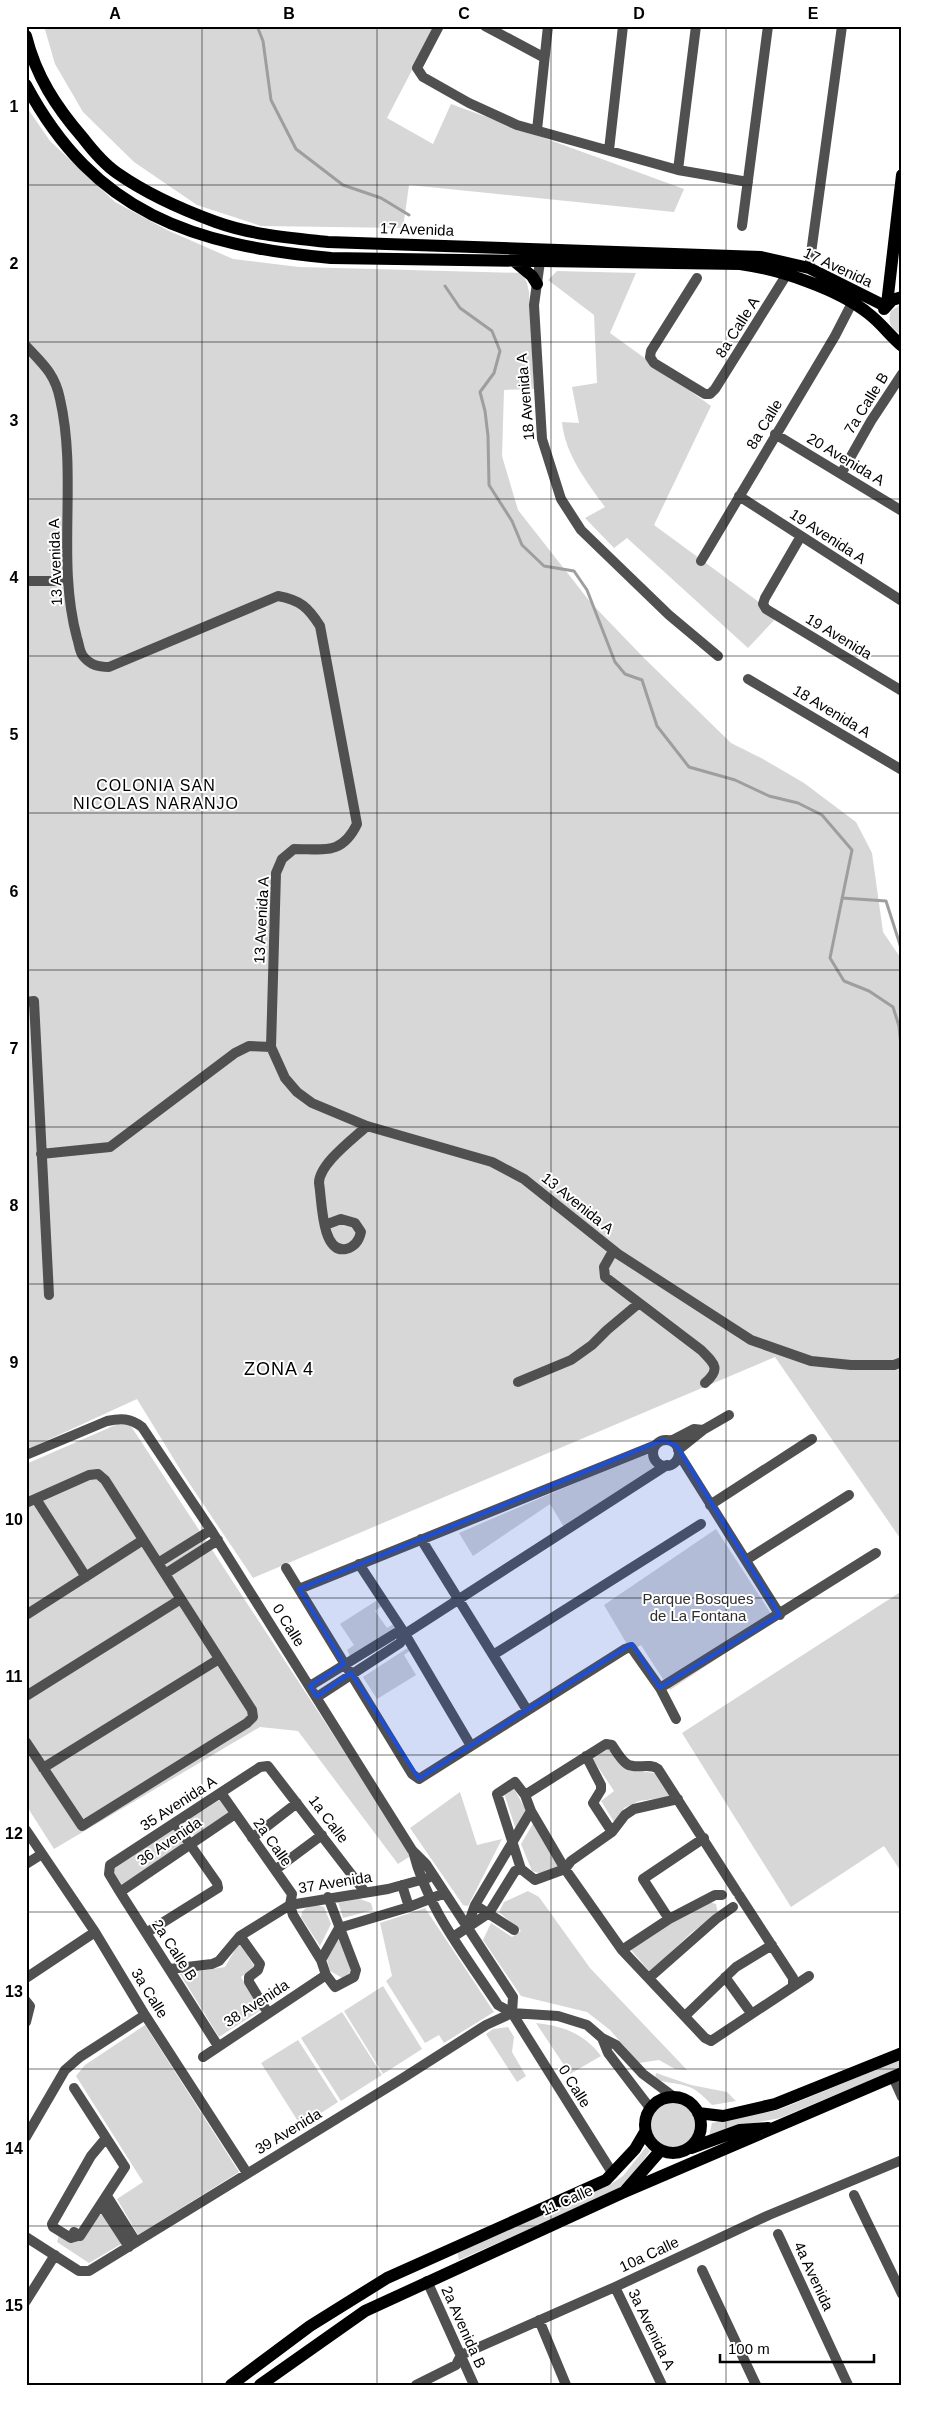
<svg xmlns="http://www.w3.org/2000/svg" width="928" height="2411" font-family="Arial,sans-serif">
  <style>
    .green { fill: #d7d7d7 }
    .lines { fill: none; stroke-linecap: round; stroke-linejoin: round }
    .stream { stroke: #9e9e9e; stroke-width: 3 }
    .minor { stroke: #505050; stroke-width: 10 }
    .major { stroke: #000; stroke-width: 12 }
    .marked { fill: #1d4ed8; fill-opacity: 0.2; stroke: #1d4ed8; stroke-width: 4; stroke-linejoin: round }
    .grid { fill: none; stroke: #000; stroke-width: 1; stroke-opacity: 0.55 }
    .labels { text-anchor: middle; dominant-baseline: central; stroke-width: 4; stroke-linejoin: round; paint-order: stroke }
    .street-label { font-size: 15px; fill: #000; stroke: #fff }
    .park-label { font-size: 15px; fill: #2e2e2e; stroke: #fff }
    .neighbourhood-label { font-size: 16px; letter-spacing: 1px; fill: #000; stroke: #fff }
    .quarter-label { font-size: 18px; letter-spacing: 1px; fill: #000; stroke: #fff }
    .neatline { fill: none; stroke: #000; stroke-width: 2 }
    .grid-label { font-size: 16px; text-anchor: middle; font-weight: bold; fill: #000 }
  </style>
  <rect width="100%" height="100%" fill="#fff"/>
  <!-- green -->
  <path class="green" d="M44 26H435L387 118 433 144 451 104 684 189 674 212 409 185 403 228 261 226 197 205 134 162 83 112 55 64Z
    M26 106 50 141 115 202 167 230 233 259 299 267 522 273 527 283 529 292 534 389 504 390 502 456 518 510 591 603 644 658 731 743 763 759 804 783 856 822 872 853 883 932 902 960V1541L775 1357 253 1578 183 1474 137 1399 26 1450Z
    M557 271 636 273 610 333 711 406 654 525 778 616 748 648 627 538 614 548 585 518 605 507C586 481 565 454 562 422L579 423 572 387 597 383 594 315 548 280Z
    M902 304V334C891 330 887 322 891 311Z
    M127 1420 412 1855 398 1864 298 1731 260 1727 54 1849 26 1805V1464Z
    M650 1451 652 1459 658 1466 564 1527 550 1504 473 1556 459 1533Z
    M716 1529 775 1620 670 1690 641 1645 631 1651 604 1605Z
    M902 1591V1873L884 1846 791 1907 682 1733Z
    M379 1599 383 1605 375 1611 387 1628 395 1623 398 1627 350 1656 347 1650 354 1645 340 1624Z
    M409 1647 411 1650 404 1655 416 1675 377 1699 363 1677Z
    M611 1746 626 1769 660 1774 676 1796 639 1801 624 1808 616 1825 601 1801 614 1791 592 1758Z
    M513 1787 527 1812 516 1830 504 1793Z
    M460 1792 477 1845 502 1839 468 1906 463 1905 410 1828Z
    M221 1799 231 1813 195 1837 185 1822Z
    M534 1822 559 1865 557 1869 542 1874 532 1871 521 1844Z
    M176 1826 187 1843 122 1885 110 1867Z
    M528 1891 539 1897 590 1968 687 2070 675 2069 659 2060 639 2063 610 2030 587 2012 521 1996 483 1940 491 1923 512 1937 521 1931 499 1912 504 1902Z
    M354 1897 371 1903 373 1910 343 1918 338 1902Z
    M709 1902 716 1904 718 1913 691 1933 650 1972 631 1950 671 1922Z
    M317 1905 324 1907 331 1924 320 1946 301 1917C302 1907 309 1907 317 1905Z
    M425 1908 494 2012 444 2043 439 2035 425 2043 386 1981 392 1976 380 1923Z
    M337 1939 341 1941 351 1971 344 1979 330 1971 327 1959Z
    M239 1943 255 1967 241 1977 261 2010 219 2037 180 1974 225 1967Z
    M383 1986 422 2049 383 2074 344 2011Z
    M342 2012 382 2075 341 2101 301 2038Z
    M536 2023C562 2026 584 2033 601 2056L570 2074Z
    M145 2025 239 2172 138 2235 117 2199 143 2182 76 2076 85 2065Z
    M508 2027 514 2037 512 2052 526 2076 517 2082 486 2034 493 2029Z
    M298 2040 338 2102 301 2126 261 2063Z
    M902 2059V2067L780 2118 738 2126 709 2136 712 2123 778 2110Z
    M656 2073 691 2085 727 2092 736 2101 712 2105C704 2097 697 2089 686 2086 675 2082 665 2084 655 2078Z
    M649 2125a23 23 0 1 1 46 0a23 23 0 1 1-46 0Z
    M646 2147 650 2151 627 2183 611 2193 459 2260 457 2251 608 2186 623 2176Z
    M105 2214 123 2243 89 2263 57 2242 59 2235 69 2240 99 2215Z"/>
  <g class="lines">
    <!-- stream -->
    <path class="stream" d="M257 26 263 41 271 100 296 149 343 185 381 198 409 215
      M445 286 460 308 492 331 500 351 494 373 480 392 485 411 488 436 489 485 512 521 522 545 544 566 574 571 587 590 615 662 625 674 642 680 657 726 689 767 735 780 769 796 798 803 822 815 852 850 830 958 844 981 869 991 893 1007 899 1026 902 1056
      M842 898 886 901 902 951"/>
    <!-- minor -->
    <path class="minor" d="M439 26 417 68 423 77 469 103 517 125 678 170 748 182
      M485 26 543 57
      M537 130 548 26
      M609 150 623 26
      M678 170 696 26
      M742 226 768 26
      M541 254 534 305 542 439 561 499 581 530 669 615 718 656
      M809 268 842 26
      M697 278 651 351 650 357 654 363 705 394H710L715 389 787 274
      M26 346C43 364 55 374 60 399 78 478 56 560 77 638 79 643 79 651 83 656 90 665 98 667 109 667L278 596C300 600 308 607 320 626L357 824C342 855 325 849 294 849L282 859 276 873 271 1047 285 1078 297 1092 312 1103 367 1126 492 1162 524 1179 618 1254 751 1340 811 1361 851 1365H894L902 1362
      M775 434 902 511
      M841 474 871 421 902 374
      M739 496 902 601
      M801 536 765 598 763 604 766 609 902 691
      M701 561 835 336 852 303
      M26 581H68
      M748 679 902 770
      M26 1002 34 1001 49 1295
      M41 1154 110 1147 235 1053 249 1046 271 1047
      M325 1225 341 1219 355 1223 361 1232C359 1241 354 1247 346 1249 321 1254 322 1199 319 1183 319 1164 353 1139 367 1126
      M613 1251 604 1267 605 1277 701 1350C715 1364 721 1369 705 1383
      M518 1382 571 1360 592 1345 607 1330 638 1304
      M653 1453a13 13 0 1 1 26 0a13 13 0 1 1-26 0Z
      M671 1441 694 1429 703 1430
      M678 1450 703 1430 729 1415
      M679 1454 780 1615
      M26 1455 107 1421C121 1418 130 1418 142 1427L211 1530 412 1850 426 1864 513 1997 512 2013 613 2174
      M36 1499 86 1577
      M26 1503 89 1475 98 1474 105 1480 252 1710 253 1717 247 1723 82 1826 26 1742
      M710 1505 812 1439
      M421 1539 527 1710
      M746 1560 849 1495
      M158 1563 211 1530
      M359 1564 405 1634 471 1746
      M286 1568 412 1774 419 1779 625 1649 631 1647 660 1688 676 1719
      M165 1574 218 1540
      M299 1589 656 1445
      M26 1615 143 1540
      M493 1655 701 1524
      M310 1686 396 1633 405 1634
      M660 1688 876 1553
      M26 1696 181 1599
      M317 1697 400 1643 405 1634 667 1465
      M586 1756 601 1785V1790L593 1803 612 1832
      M43 1768 219 1659
      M221 1793 292 1894 290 1905 293 1915 321 1960 326 1975 335 1987 354 1977 356 1970 328 1897
      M525 1795 606 1744 612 1745C616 1751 621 1760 627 1764 636 1770 649 1762 658 1769L737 1892
      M26 1830 95 1932 145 2015 247 2173
      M252 1838 297 1803
      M413 1851C427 1909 466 1956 498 2005L512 2013 558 2016 587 2025 602 2038 616 2045 643 2074 674 2097
      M26 1864 42 1854
      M521 1869 497 1794 515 1782 525 1795 531 1811 565 1869 622 1950 705 2038 711 2041 809 1976
      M275 1870 322 1835
      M402 1885 409 1907
      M120 1892 235 1814
      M739 1895 793 1978V1984
      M475 1905 514 1930
      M669 1919 643 1879 704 1838
      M467 1928 475 1905 531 1811
      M146 1933 218 1888 217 1883 175 1823
      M240 1936 260 1964 258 1970 249 1977V1982L268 2013
      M453 1937 489 1913 515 1871 521 1869 535 1880 565 1869 571 1861 612 1832 625 1815 634 1809 678 1799
      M622 1950 669 1919 715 1895H722
      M321 1960 339 1928 409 1907 445 1893
      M170 1969 212 1964 219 1961 240 1936 290 1905 388 1889 428 1878
      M725 1977 751 2013
      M26 1978 95 1932
      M649 1978 716 1919 733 1907
      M26 2001 30 2006 26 2022
      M685 2016 736 1967 772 1945
      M602 2038 608 2053 650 2108
      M218 2046 120 1892 109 1874 110 1865 260 1767 268 1766 365 1892
      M203 2057 326 1975
      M893 2077 902 2097
      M26 2137 65 2070 80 2057 145 2015
      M854 2195 902 2294
      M107 2196 136 2242
      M101 2204 129 2247
      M74 2232 80 2236 125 2167 74 2088
      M778 2234 848 2385
      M78 2236 71 2238 53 2227 52 2224 91 2156 106 2138
      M26 2237 79 2271H89L403 2078 486 2025 512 2013
      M702 2270 756 2385
      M427 2281 474 2385
      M615 2287 662 2385
      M26 2301 55 2255
      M539 2320 566 2385
      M416 2385 456 2365 461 2355 615 2287 769 2215 902 2160"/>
    <!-- major -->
    <path class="major" d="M26 36C36 76 56 107 83 138 93 151 104 164 117 173 147 194 183 210 216 222 252 235 291 238 328 242L761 257 809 268 885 306
      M26 85C95 214 193 245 331 258L740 264C778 269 839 289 869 314 881 323 890 336 902 346
      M514 261 532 276 537 284
      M887 304 902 175
      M884 309 892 300 902 297
      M645 2125a28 28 0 1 1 56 0a28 28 0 1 1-56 0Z
      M698 2113 723 2116 775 2104 902 2053
      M691 2148 740 2130 768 2128
      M626 2190 660 2151
      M231 2385 310 2326 387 2278 606 2180 635 2149 645 2132
      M260 2385 365 2311 622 2193 902 2073"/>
  </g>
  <!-- marked area -->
  <path class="marked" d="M663 1440 677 1446 780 1615 660 1688 632 1644 419 1779 351 1673 317 1697 310 1686 344 1664 299 1589Z"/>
  <!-- grid -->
  <path class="grid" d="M202 26V2385M377 26V2385M551 26V2385M726 26V2385M26 185H902M26 342H902M26 499H902M26 656H902M26 813H902M26 970H902M26 1127H902M26 1284H902M26 1441H902M26 1598H902M26 1755H902M26 1912H902M26 2069H902M26 2226H902"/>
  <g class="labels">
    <!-- street labels -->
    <g class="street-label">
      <text transform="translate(417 229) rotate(2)">17 Avenida</text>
      <text transform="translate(838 267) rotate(25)">17 Avenida</text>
      <text transform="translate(737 327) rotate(-58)">8a Calle A</text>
      <text transform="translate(525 397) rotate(-95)">18 Avenida A</text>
      <text transform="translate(866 403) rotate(-58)">7a Calle B</text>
      <text transform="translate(764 424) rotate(-59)">8a Calle</text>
      <text transform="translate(846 459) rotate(31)">20 Avenida A</text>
      <text transform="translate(828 536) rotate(33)">19 Avenida A</text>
      <text transform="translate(55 562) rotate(-92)">13 Avenida A</text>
      <text transform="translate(839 636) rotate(31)">19 Avenida</text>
      <text transform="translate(832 711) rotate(31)">18 Avenida A</text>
      <text transform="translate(261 920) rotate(-87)">13 Avenida A</text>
      <text transform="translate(578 1203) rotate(39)">13 Avenida A</text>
      <text transform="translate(289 1625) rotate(58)">0 Calle</text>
      <text transform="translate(178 1803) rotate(-33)">35 Avenida A</text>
      <text transform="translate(329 1819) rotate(53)">1a Calle</text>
      <text transform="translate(169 1841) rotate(-34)">36 Avenida</text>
      <text transform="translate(273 1842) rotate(55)">2a Calle</text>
      <text transform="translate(335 1882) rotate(-9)">37 Avenida</text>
      <text transform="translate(175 1950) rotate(57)">2a Calle B</text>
      <text transform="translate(150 1993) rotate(58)">3a Calle</text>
      <text transform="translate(256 2003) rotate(-33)">38 Avenida</text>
      <text transform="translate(575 2086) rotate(58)">0 Calle</text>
      <text transform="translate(288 2131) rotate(-31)">39 Avenida</text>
      <text transform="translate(567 2200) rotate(-24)">11 Calle</text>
      <text transform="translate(649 2254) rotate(-25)">10a Calle</text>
      <text transform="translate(814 2276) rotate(65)">4a Avenida</text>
      <text transform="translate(464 2327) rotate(66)">2a Avenida B</text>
      <text transform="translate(652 2329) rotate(64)">3a Avenida A</text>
    </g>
    <!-- park labels -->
    <g class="park-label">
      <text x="698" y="1598">Parque Bosques<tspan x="698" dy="17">de La Fontana</tspan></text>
    </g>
    <!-- neighbourhood labels -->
    <g class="neighbourhood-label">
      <text x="156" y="785">COLONIA SAN<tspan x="156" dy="18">NICOLAS NARANJO</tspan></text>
    </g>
    <!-- quarter labels -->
    <g class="quarter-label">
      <text x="279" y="1369">ZONA 4</text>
    </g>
  </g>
  <!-- border -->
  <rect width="928" height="2411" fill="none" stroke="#ffffff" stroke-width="55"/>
  <!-- scale -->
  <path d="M720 2354v8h154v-8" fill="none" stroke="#000000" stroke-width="2.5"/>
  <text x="728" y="2354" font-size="15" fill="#000000" stroke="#ffffff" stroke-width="4" paint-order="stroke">100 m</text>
  <rect x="28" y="28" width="872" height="2356" class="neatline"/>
  <g class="grid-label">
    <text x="115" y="19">A</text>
    <text x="289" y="19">B</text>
    <text x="464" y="19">C</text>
    <text x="639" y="19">D</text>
    <text x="813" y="19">E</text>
    <text x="14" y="112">1</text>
    <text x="14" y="269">2</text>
    <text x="14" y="426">3</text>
    <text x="14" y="583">4</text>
    <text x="14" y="740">5</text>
    <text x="14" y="897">6</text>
    <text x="14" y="1054">7</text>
    <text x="14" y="1211">8</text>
    <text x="14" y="1368">9</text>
    <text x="14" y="1525">10</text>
    <text x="14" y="1682">11</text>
    <text x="14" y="1839">12</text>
    <text x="14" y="1997">13</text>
    <text x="14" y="2154">14</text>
    <text x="14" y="2311">15</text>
  </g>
</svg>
